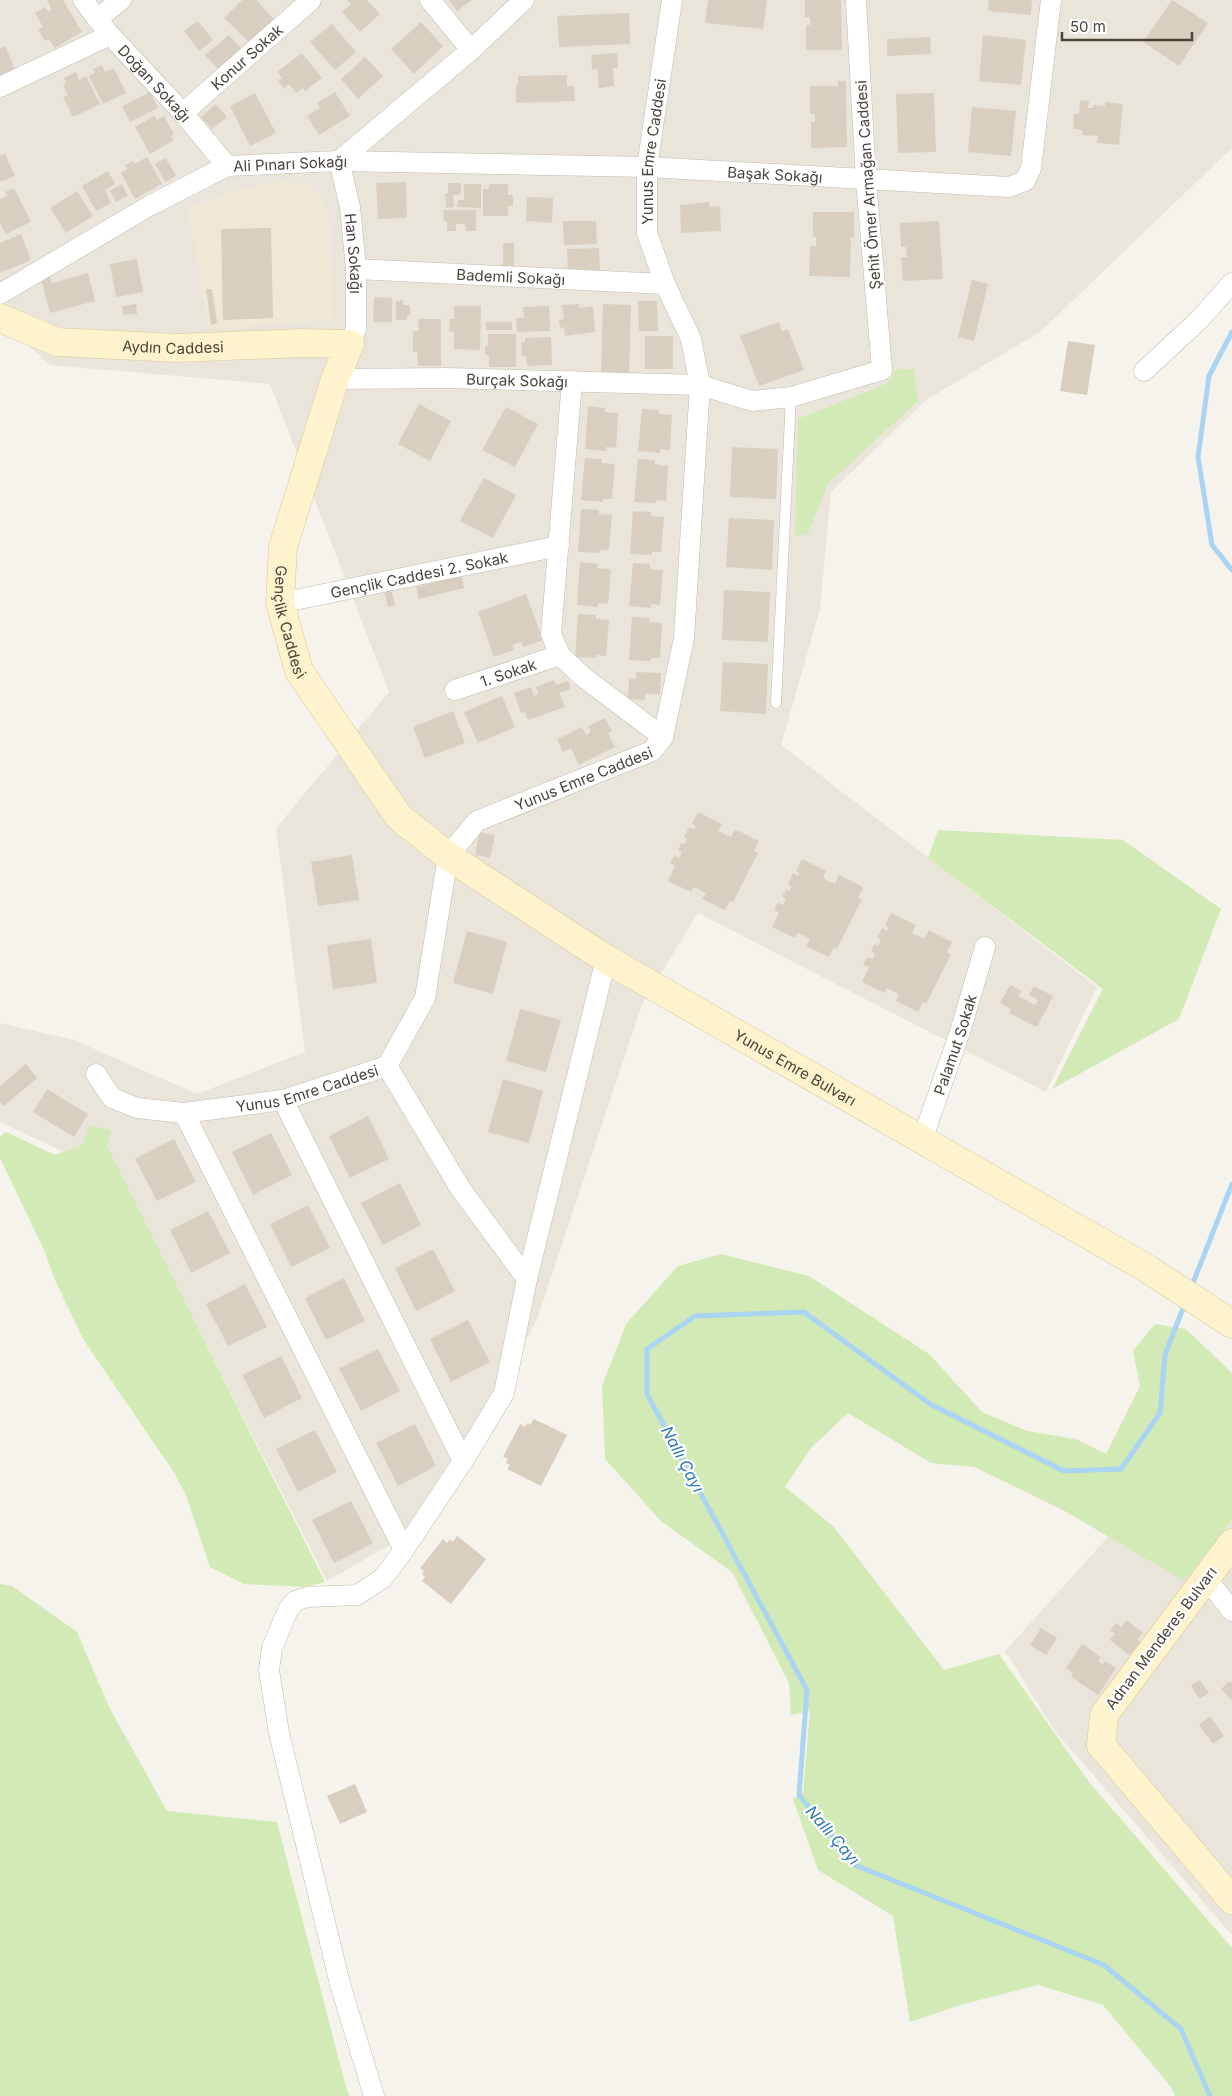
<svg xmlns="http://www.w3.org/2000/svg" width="1232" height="2096" font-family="Inter,sans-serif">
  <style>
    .residential { fill: #eae5da }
    .education { fill: #efe8d6 }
    .green { fill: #d2eab5 }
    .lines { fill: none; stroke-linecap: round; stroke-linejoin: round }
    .stream { stroke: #a9d4f2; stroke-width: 5 }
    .building { fill: #d8cfc1 }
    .lane-casing { stroke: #c2bbae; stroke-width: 11 }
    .street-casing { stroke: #c2bbae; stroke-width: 21 }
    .secondary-casing { stroke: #d6c79b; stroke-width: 29 }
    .lane { stroke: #fff; stroke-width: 10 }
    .street { stroke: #fff; stroke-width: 20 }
    .secondary { stroke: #fff3cd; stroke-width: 28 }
    .labels { text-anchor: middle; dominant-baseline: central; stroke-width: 4.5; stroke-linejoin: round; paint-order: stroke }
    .street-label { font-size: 15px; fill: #4b4439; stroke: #fff }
    .water-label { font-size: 16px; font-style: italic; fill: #2e7ab2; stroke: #fff }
  </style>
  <rect width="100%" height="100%" fill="#f6f3ec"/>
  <!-- residential -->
  <path class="residential" d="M0 0H1232V148L1040 332 926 400 831 492 820 609 781 745 1097 987 1046 1092 698 913 642 1004 536 1322 421 1527 327 1581 122 1179 0 1122V1023L74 1040 197 1094 305 1052 276 828 389 692 270 384 50 365 0 319Z
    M1232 1400V1935L1055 1731 1005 1651Z"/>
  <!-- education -->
  <path class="education" d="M282 181 305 184 321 194 329 212 334 320 209 329 188 207 244 188Z"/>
  <!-- green -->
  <path class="green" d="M914 369 918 401 828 484 808 533 795 536 798 419 886 384 892 378 895 370Z
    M938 830 1123 840 1221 909 1179 1019 1052 1089 1103 989 928 858Z
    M89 1125 112 1130 107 1146 325 1582 305 1587 244 1584 210 1567 186 1495 175 1474 83 1339 55 1280 44 1250 0 1158V1136L6 1132 55 1155 83 1145Z
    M721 1254 809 1276 929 1354 982 1412 1027 1431 1076 1439 1106 1454 1140 1386 1133 1351 1155 1324 1186 1329 1232 1373V1520L1184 1581 1063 1510 974 1467 931 1463 848 1413 811 1448 785 1487 833 1526 944 1670 999 1654 1089 1782 1232 1948V2096H1175L1171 2087 1103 2005 1038 1985 960 2005 910 2022 893 1916 818 1870 793 1799 803 1793 810 1711 791 1715 789 1683 732 1572 661 1521 605 1459 602 1386 626 1324 678 1266Z
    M0 1584 12 1586 77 1632 110 1709 167 1811 277 1822 346 2087 350 2096H0Z"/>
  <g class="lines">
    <!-- stream -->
    <path class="stream" d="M1232 332 1209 376 1198 457 1212 545 1232 570
      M1191 1288 1232 1184
      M1185 1303 1165 1355 1160 1413 1121 1469 1064 1471 930 1404 804 1312 695 1316 647 1349V1394L807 1690 799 1795 855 1865 1104 1965 1181 2029 1210 2096"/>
  </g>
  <!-- building -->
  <path class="building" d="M49 0H63L82 32 55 48 49 39 45 41 38 30 43 27 35 13 45 7 48 12 52 10 47 1Z
    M242 0H256L275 20 251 44 224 18Z
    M347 0H367L380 14 360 32 342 12 351 4Z
    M449 0H472L457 11Z
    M708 0H767L763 29 705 23Z
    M805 0H841L842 50H806V25H810V17H805Z
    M989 0H1032L1031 15 988 11Z
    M1172 0 1208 23 1179 66 1143 42Z
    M629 13 630 44 559 47 557 16Z
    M198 21 213 40 199 51 184 31Z
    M421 22 443 46 414 74 391 49Z
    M332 24 356 52 335 70 310 42Z
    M229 35 241 49 218 69 205 55Z
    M983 35 1026 40 1021 85 979 81Z
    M930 37 931 54 887 56V39Z
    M5 46 15 69 0 75V48Z
    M302 53 322 78 305 91 303 88 296 93 289 84 284 89 278 81 282 78 277 72Z
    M617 53 618 68H613L614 86 599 88 597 69 592 70 591 55Z
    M365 57 383 76 358 99 341 79Z
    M102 65 105 72 114 68 126 93 103 104 89 76 95 73 93 69Z
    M76 72 79 80 86 76 100 104 73 117 63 97 68 95 63 85 66 83 64 78Z
    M567 75V86H574L575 101 516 103V85H518V76Z
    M838 81H846L847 147 811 148V122H815V114H810V86H838Z
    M150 92 158 108 130 122 122 106Z
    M335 92 350 116 319 135 307 116 320 108 317 103Z
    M255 93 276 133 250 146 230 106Z
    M934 93 936 152 898 153 896 94Z
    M1080 100 1089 101 1088 108H1093V105L1105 106V102L1123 104 1119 145 1097 143 1098 136 1082 135 1083 130 1073 129 1074 114H1079Z
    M216 104 227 117 212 129 201 117Z
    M972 107 1016 111 1011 156 968 152Z
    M154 116 157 120 164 116 174 134 171 136 174 140 150 154 135 127Z
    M5 154 15 176 0 182V156Z
    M147 157 162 184 135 199 121 173 127 169 125 165 133 161 134 164Z
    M166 158 176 176 165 182 155 164Z
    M108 171 115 184 105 190 111 203 96 211 82 186Z
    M406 182 407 218 378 219 376 183Z
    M448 183H461V194L453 195 454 207 446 208 445 193H448Z
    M122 184 128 196 116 202 110 191Z
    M464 184H481V208L457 207 458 200H464Z
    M489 184H508V195H513V206H508V216H483V189H489Z
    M14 188 31 222 6 234 0 223V199L7 196 5 192Z
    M77 191 93 216 66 233 50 208Z
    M527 197 553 198 552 223 526 221Z
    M709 202 710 207 720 206 721 231 681 233 680 205Z
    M443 210H476V231H466L465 224H456V231H447V221L444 222Z
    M813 212H854V238L851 237 850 277 809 276 810 246H816V237H813Z
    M563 221H596L597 244 564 245Z
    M939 221 943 279 903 281 901 257H907L906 247H901L900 223Z
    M271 228 273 318 223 320 221 229Z
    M21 234 31 260 0 273V243Z
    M503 243H514V268H503Z
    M599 248 600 272 568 274 567 249Z
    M137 259 143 292 116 297 110 264Z
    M88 273 95 301 50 313 41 279 50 277 52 283Z
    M972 280 988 284 974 341 958 337Z
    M206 289H212L217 323 211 325Z
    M374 297 392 298V322H373Z
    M403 300V305H410V315H407V320H396V301Z
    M638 301H657L658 331H639Z
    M136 304 137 314 123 315 122 306Z
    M579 304V308L593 306 595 332 565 336 564 327 560 328 559 320 564 319 562 305Z
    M603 304 631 305 629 373 601 372Z
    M454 306H481L480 350 454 349V332L449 331 450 319H454Z
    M549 306 550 331 517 332 516 318H524L523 307Z
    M418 319H441V366H418L417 352H413V331H419Z
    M486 322H512V330H486Z
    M779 322 782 331 788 329 804 370 759 386 740 336Z
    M488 334H516V367H489V355H485V346H488Z
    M645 336H673V369H645Z
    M551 337 552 365 527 366 526 356H522L521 342H525V338Z
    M1068 341 1095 345 1087 395 1060 391Z
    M419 404 451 421 430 461 398 444Z
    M588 406 605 408V412L618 413 616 448 606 447V451L585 449Z
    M506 407 538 424 515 467 482 450Z
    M642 409 659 410V414L672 415 670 450 660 449V453L638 451Z
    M732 447 778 449 776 499 730 497Z
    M585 458 602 459V463L615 464 612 499H603V502L581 500Z
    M638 459 655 460V464L668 466 666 501 656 500V503L634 502Z
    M484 478 516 495 493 538 460 521Z
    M581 509 599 510V514L612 515 609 550H600V553L578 552Z
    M633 511 651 512V516L664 517 661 552H652V555L630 554Z
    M729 518 774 520 772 570 726 567Z
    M580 562 598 564 597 568 611 569 608 604 598 603V607L577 605Z
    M633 563 650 564V569L663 570 660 605 651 604V608L629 606Z
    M461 576 464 588 419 599 416 587Z
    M391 588 395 606 388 607 384 589Z
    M724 590 770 592 768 642 722 640Z
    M526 594 543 640 523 647 521 642 512 645 514 650 494 657 478 612Z
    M578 614 596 615V619L609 620 606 656 597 655 596 658 575 657Z
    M632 617 650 618 649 622 662 623 660 658H651L650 661 629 660Z
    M723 662 768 664 766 714 720 711Z
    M636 672 661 673 660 694H645V700L628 699 629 678 636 679Z
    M554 680 556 685 568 681 571 689 559 693 565 707 528 720 525 712 521 713 514 693 531 687 534 696 538 694 536 687Z
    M502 696 515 727 478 743 464 712Z
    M453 711 465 743 425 758 413 727Z
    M605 718 612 731 608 733 615 747 579 765 571 748 563 752 557 739 582 727 586 735 591 732 588 726Z
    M698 812 722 824 718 831 731 837 735 829 759 841 754 851 758 853 733 902 730 901 725 910 702 899 706 893 694 887 691 892 668 881 675 866 670 863 674 855 679 858 682 852 678 850 681 843 685 844 687 839 684 837 689 827 694 829 696 826 692 824Z
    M479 832 495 835 490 858 475 855Z
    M352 855 359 900 318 906 311 862Z
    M802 859 826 871 823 878 835 884 839 875 863 887 858 898 862 899 837 949 834 947 829 957 806 946 810 939 798 933 795 938 772 927 779 913 774 910 778 902 783 905 786 899 782 897 786 889 789 891 791 886 788 884 793 873 798 876 800 873 796 871Z
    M891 913 916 925 912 933 924 939 929 930 952 942 947 952 951 954 926 1004 923 1002 918 1012 896 1001 899 994 887 988 885 993 862 982 869 967 863 965 867 957 873 959 875 954 871 951 875 944 878 946 881 940 877 938 882 928 887 931 889 927 885 925Z
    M467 931 507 942 493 994 453 983Z
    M371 939 377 983 333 989 327 945Z
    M1010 985 1022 991 1018 996 1035 1005 1038 1000 1029 995 1034 986 1053 996 1037 1027 1009 1013 1011 1009 1000 1003Z
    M520 1009 561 1020 546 1072 506 1061Z
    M26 1064 37 1078 4 1106 0 1102V1086Z
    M503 1079 543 1091 529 1143 488 1132Z
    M47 1089 88 1114 74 1137 33 1112Z
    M368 1116 389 1159 350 1178 329 1136Z
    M271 1133 292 1175 253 1195 232 1152Z
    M174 1139 196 1182 157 1201 135 1159Z
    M400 1183 421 1225 383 1245 361 1203Z
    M308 1205 330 1248 291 1267 270 1224Z
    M208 1211 230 1253 191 1273 170 1230Z
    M433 1249 455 1291 416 1311 395 1268Z
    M344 1278 365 1321 326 1340 305 1298Z
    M245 1284 267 1327 228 1346 206 1304Z
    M468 1320 490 1362 451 1382 430 1339Z
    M378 1349 400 1391 361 1411 339 1368Z
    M281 1356 302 1398 264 1418 242 1375Z
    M534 1419 567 1435 541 1486 507 1469 510 1465 506 1463 508 1459 503 1457 520 1424 525 1427 527 1423 530 1425Z
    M415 1424 436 1466 398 1486 376 1443Z
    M315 1430 337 1472 298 1492 276 1449Z
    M351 1501 373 1543 334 1563 312 1520Z
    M457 1536 486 1559 451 1604 422 1581 425 1577 422 1574 424 1571 420 1568 443 1539 447 1543 450 1539 453 1542Z
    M1127 1620 1143 1633 1137 1639 1142 1643 1129 1655 1110 1640 1115 1634 1110 1630 1116 1623 1121 1627Z
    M1041 1628 1057 1638 1046 1655 1030 1645Z
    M1082 1644 1101 1657 1098 1661 1103 1665 1105 1661 1116 1668 1098 1695 1071 1677 1073 1673 1066 1668Z
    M1200 1680 1209 1693 1199 1699 1191 1685Z
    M1230 1681 1232 1683V1701L1221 1689Z
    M1210 1716 1224 1736 1213 1744 1199 1725Z
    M355 1784 367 1812 340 1824 327 1796Z"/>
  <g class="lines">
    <defs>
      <path id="lane" d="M776 703 791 397"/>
      <g id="street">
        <path id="s1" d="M83 0 110 35 183 113 227 166"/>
        <path d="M430 0 471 50"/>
        <path d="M97 19 121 0"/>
        <path d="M0 87 110 35"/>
        <path id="s2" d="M183 113 311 0"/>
        <path d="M339 161 471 50 524 0"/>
        <path id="s3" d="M339 161 350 207 356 269V329L350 344"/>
        <path id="s4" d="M356 269 665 284"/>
        <path id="s5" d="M0 294 149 206 227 166 339 161 647 167 1009 187 1025 181 1031 168 1051 0"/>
        <path d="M1144 371 1199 320 1232 283"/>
        <path id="s6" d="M335 379 448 378 700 385 752 401 791 397 882 370 866 180 856 0"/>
        <path d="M572 381 551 634 560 655 582 676 663 737"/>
        <path id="s7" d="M280 603 559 546"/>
        <path id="s8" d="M455 690 560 655"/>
        <path d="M387 1066 460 1188 527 1279"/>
        <path id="s9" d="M96 1074 112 1098 137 1108 184 1113 283 1100 387 1066 425 998 448 856 477 821 652 751 663 737 684 638 700 385 691 339 665 284 647 233V167L672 0"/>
        <path d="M283 1100 463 1461"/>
        <path d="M184 1113 404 1550 463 1461 504 1393 527 1279 606 959"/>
        <path id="s10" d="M922 1140 960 1032 985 947"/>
        <path d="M1206 1578 1232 1611"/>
        <path d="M374 2096 340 1984 279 1733 269 1670 272 1648 288 1610 295 1601 308 1597 357 1595 383 1578 404 1550"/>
      </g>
      <g id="secondary">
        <path id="s11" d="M0 318 57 342 178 348 302 343 350 344 335 379 283 547 280 603 299 671 399 817 448 856 606 959 1148 1269 1232 1324"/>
        <path d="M1232 1543 1104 1715 1101 1745 1232 1900"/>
      </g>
    </defs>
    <!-- lane casing -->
    <use href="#lane" class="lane-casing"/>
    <!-- street casing -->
    <use href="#street" class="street-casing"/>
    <!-- secondary casing -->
    <use href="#secondary" class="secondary-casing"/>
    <!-- lane -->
    <use href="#lane" class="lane"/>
    <!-- street -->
    <use href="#street" class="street"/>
    <!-- secondary -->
    <use href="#secondary" class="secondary"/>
  </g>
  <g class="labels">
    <!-- street labels -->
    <g class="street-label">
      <text stroke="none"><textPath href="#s2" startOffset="85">Konur Sokak</textPath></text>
      <text stroke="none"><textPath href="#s1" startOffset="110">Doğan Sokağı</textPath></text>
      <text stroke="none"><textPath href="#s9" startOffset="1384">Yunus Emre Caddesi</textPath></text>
      <text stroke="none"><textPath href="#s5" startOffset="324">Ali Pınarı Sokağı</textPath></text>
      <text stroke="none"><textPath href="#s5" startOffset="809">Başak Sokağı</textPath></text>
      <text transform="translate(868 185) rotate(-94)">Şehit Ömer Armağan Caddesi</text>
      <text stroke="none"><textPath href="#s3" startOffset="94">Han Sokağı</textPath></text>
      <text stroke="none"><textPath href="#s4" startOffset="155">Bademli Sokağı</textPath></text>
      <text stroke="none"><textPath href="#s11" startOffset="178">Aydın Caddesi</textPath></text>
      <text stroke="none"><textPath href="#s6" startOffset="182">Burçak Sokağı</textPath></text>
      <text stroke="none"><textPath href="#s7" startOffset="142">Gençlik Caddesi 2. Sokak</textPath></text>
      <text stroke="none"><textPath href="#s11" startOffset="645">Gençlik Caddesi</textPath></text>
      <text stroke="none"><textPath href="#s8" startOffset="56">1. Sokak</textPath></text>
      <text stroke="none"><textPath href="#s9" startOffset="694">Yunus Emre Caddesi</textPath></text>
      <text stroke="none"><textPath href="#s10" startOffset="101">Palamut Sokak</textPath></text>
      <text stroke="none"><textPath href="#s11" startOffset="1342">Yunus Emre Bulvarı</textPath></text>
      <text stroke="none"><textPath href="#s9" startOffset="229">Yunus Emre Caddesi</textPath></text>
      <text transform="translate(1161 1638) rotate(-53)">Adnan Menderes Bulvarı</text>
    </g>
    <!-- water labels -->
    <g class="water-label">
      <text transform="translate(683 1459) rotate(62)">Nallı Çayı</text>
      <text transform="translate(833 1835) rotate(49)">Nallı Çayı</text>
    </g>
  </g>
  <!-- scale -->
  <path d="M1062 32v8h130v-8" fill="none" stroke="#4b4439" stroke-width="2.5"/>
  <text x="1070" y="32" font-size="15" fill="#4b4439" stroke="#ffffff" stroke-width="4" paint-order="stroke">50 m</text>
</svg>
